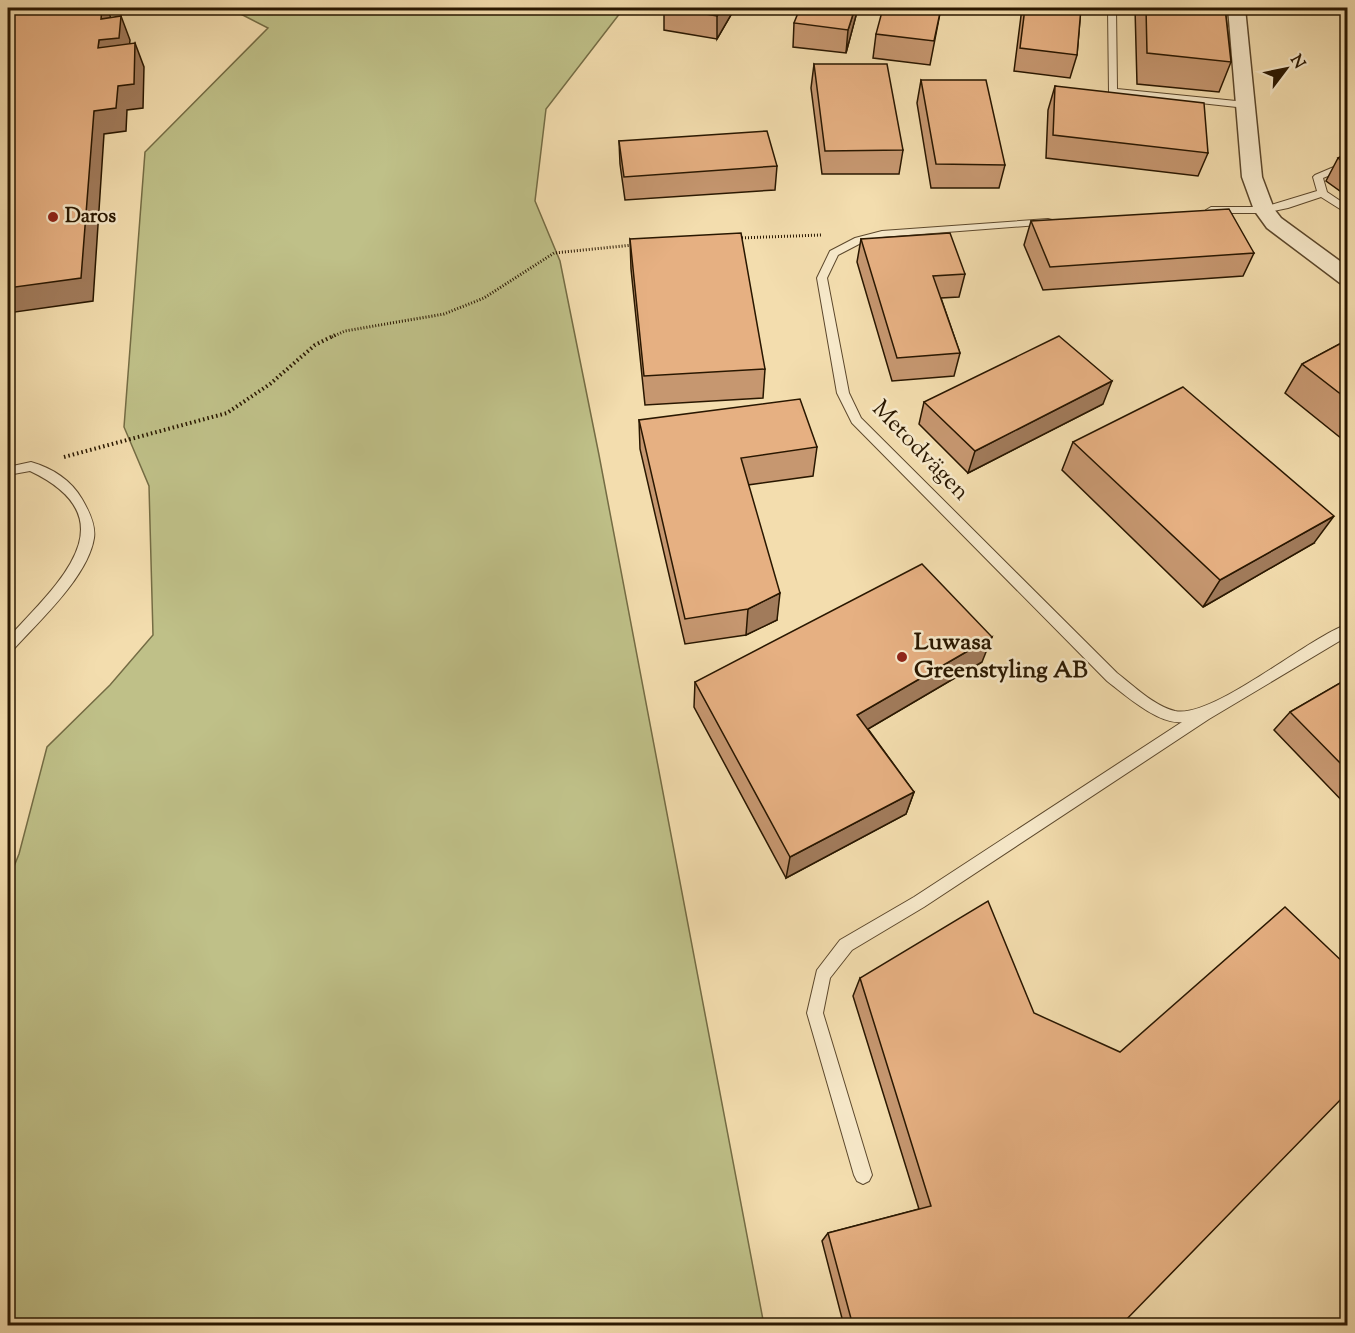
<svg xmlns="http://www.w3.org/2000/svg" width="1355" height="1333" font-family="'Sorts Mill Goudy',serif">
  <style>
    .green { fill: #bfc088; stroke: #746c44; stroke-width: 1.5 }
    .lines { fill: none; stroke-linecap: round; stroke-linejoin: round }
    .lane-casing { stroke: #5c482c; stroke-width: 2 }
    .street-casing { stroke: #5c482c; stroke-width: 3 }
    .path-far2 { stroke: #291700; stroke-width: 3; stroke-dasharray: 1 2; stroke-linecap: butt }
    .path-far1 { stroke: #291700; stroke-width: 4; stroke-dasharray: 1.5 3; stroke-linecap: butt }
    .path { stroke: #291700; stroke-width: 4.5; stroke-dasharray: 1.5 4; stroke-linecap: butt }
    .lane { fill: #f7e9ca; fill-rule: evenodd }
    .street { fill: #f7e9ca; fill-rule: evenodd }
    .wall { fill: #c69770; stroke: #291700; stroke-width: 1.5 }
    .shaded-wall { fill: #a17b5b; stroke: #291700; stroke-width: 1.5 }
    .building { fill: #e6b082; stroke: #291700; stroke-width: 1.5 }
    .poi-dot { fill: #8f2418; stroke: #f7e9ca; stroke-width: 2 }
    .labels { text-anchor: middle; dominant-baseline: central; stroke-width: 5; stroke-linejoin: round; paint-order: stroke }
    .far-poi-label { font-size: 20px; font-weight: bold; fill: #291700; stroke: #f7e9ca; text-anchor: start }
    .street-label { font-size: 24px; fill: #291700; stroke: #f7e9ca }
    .poi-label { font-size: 24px; font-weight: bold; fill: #291700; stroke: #f7e9ca; text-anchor: start }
  </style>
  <rect width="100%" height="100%" fill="#f3ddae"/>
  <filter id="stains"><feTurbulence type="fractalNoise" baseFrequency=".00333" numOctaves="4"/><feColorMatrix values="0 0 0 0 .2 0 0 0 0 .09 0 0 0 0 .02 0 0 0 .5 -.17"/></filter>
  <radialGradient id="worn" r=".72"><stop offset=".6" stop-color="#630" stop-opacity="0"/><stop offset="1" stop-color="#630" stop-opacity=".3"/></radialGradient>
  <!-- green -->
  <path class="green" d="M229 8H624L546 109 535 201 560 261 599 455 764 1325H8V881L19 854 47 747 110 685 153 635 149 486 124 427 145 152 268 28Z"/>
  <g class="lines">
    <defs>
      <path id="lane" d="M1108 8H1116L1117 89 1246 102 1251 105 1246 108 1109 93Z
        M1348 161V168L1323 178 1327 192 1348 206V214L1321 197 1288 208 1264 213H1211L1206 210 1211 207H1264L1317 191 1313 177 1315 175Z
        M1048 219 1052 220V224L882 237 863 242 838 255 827 278 849 393 861 418 1117 673C1134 686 1154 706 1175 711 1213 719 1307 638 1348 624V636L1209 719 924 907 852 950 830 978 823 1013 872 1175 869 1181 863 1184 857 1181 854 1175 807 1013 817 970 840 940 914 897 1182 722C1159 725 1125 695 1107 681L852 423 837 393 817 278 830 251 855 238 882 231Z
        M31 462C52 468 71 480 82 499 89 511 96 525 94 538 88 577 38 622 13 650L8 652V638C56 585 133 520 30 471L8 475V467Z"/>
      <path id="street" d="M1228 8H1245L1262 177 1274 209 1281 218 1348 267V285L1340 283 1267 228 1254 210 1242 177Z"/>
    </defs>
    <!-- lane casing -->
    <use href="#lane" class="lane-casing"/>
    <!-- street casing -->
    <use href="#street" class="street-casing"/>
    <!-- path-far2 -->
    <path class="path-far2" d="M739 238 821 235
      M332 337 345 331 444 314 484 298 554 253 633 245"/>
    <!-- path-far1 -->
    <path class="path-far1" d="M64 457 227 413 270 384 315 345 335 335"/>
    <!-- path -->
    <path class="path" d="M1335 1326 1348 1311"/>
    <!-- lane -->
    <use href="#lane" class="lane"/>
    <!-- street -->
    <use href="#street" class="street"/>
  </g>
  <!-- wall -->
  <path class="wall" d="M664 8H735L717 39 664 30Z
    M858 8 846 53 793 47 794 23Z
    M941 8 930 65 873 58 876 34Z
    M1022 8H1081L1077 55 1070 78 1014 71Z
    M1135 8H1225L1231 62 1219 92 1137 84Z
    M814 64 903 150 899 174H822L811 88Z
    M921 80 1005 165 999 188H931L917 103Z
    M1055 86 1208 153 1198 176 1046 158 1048 110Z
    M619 141 777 166 775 190 625 200 620 164Z
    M1347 154V196L1326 181 1338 158Z
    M1031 221 1254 253 1243 276 1043 290 1024 245Z
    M630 239 765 369 763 398 645 405 631 269Z
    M861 239 965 274 959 297 941 298 960 353 954 376 892 381 857 262Z
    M1347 340V443L1285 393 1302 364Z
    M924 402 1103 404 968 473 919 424Z
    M639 420 817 447 813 476 748 485 777 620 746 635 685 644 640 449Z
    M1073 442 1314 543 1203 607 1062 470Z
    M982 662 868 729 914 792 906 814 786 878 694 707 695 682Z
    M1347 679V806L1274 730 1290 712Z
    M860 978 1120 1326H844L822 1241 828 1233 919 1209 853 996Z"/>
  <!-- shaded-wall -->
  <path class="shaded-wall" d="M102 8H107L112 21 121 16 130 40 128 61 98 48Z
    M722 8H735L717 39V16Z
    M855 8H858L846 53 848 30Z
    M135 43 144 67 143 108 127 110 126 131 104 134 93 301 8 313V288L94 111 118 86Z
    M1112 381 1103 404 968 473 975 451Z
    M1334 516 1314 543 1203 607 1220 580Z
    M8 578 14 598 8 600Z
    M780 593 777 620 746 635 748 609Z
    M992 637 982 662 851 739 857 715Z
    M914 792 906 814 786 878 790 857Z"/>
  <!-- building -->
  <path class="building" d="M8 8H102L101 19 121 16 119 38 99 40 98 48 135 43 134 84 118 86 116 108 94 111 81 278 8 288Z
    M669 8H722L717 16Z
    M800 8H855L848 30 794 23Z
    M883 8H941L934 41 876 34Z
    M1025 8H1081L1077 55 1020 48Z
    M1146 8H1225L1231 62 1147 53Z
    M814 64H887L903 150 825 151Z
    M921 80H986L1005 165 936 164Z
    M1055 86 1204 103 1208 153 1053 135Z
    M767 131 777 166 624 177 619 141Z
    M1347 154V165L1338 158Z
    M1229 209 1254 253 1050 267 1031 221Z
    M741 233 765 369 644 376 630 239Z
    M950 233 965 274 933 276 960 353 897 358 861 239Z
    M1059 336 1112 381 975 451 924 402Z
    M1347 340V399L1302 364Z
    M1183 387 1334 516 1220 580 1073 442Z
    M800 399 817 447 741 458 780 593 748 609 685 619 639 420Z
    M922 564 992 637 857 715 914 792 790 857 695 682Z
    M1347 679V770L1290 712Z
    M988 901 1034 1013 1120 1052 1285 907 1347 966V1093L1120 1326H853L828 1233 931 1206 860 978Z"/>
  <!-- markers -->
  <g class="poi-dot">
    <circle cx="53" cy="217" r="6"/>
    <circle cx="902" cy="657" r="6"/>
  </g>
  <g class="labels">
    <!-- far-poi labels -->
    <g class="far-poi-label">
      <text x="65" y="217">Daros</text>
    </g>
    <!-- street labels -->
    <g class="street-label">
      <text transform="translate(920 451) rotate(46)">Metodvägen</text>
    </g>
    <!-- poi labels -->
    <g class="poi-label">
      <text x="914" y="643">Luwasa<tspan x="914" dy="28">Greenstyling AB</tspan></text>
    </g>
  </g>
  <!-- margin -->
  <rect width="1355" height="1333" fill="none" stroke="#f3ddae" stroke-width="30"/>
  <rect x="9" y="9" width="1337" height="1315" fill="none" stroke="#291700" stroke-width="3"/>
  <rect x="15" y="15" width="1325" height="1303" fill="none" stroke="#291700" stroke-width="1.5"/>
  <!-- north arrow -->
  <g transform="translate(1286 69) rotate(58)" stroke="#f7e9ca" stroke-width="4.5" paint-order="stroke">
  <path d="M0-4.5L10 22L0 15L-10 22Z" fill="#291700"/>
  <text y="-9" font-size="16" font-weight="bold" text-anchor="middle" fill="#291700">N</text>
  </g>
  <rect width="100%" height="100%" filter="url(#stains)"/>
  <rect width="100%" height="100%" fill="url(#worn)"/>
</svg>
